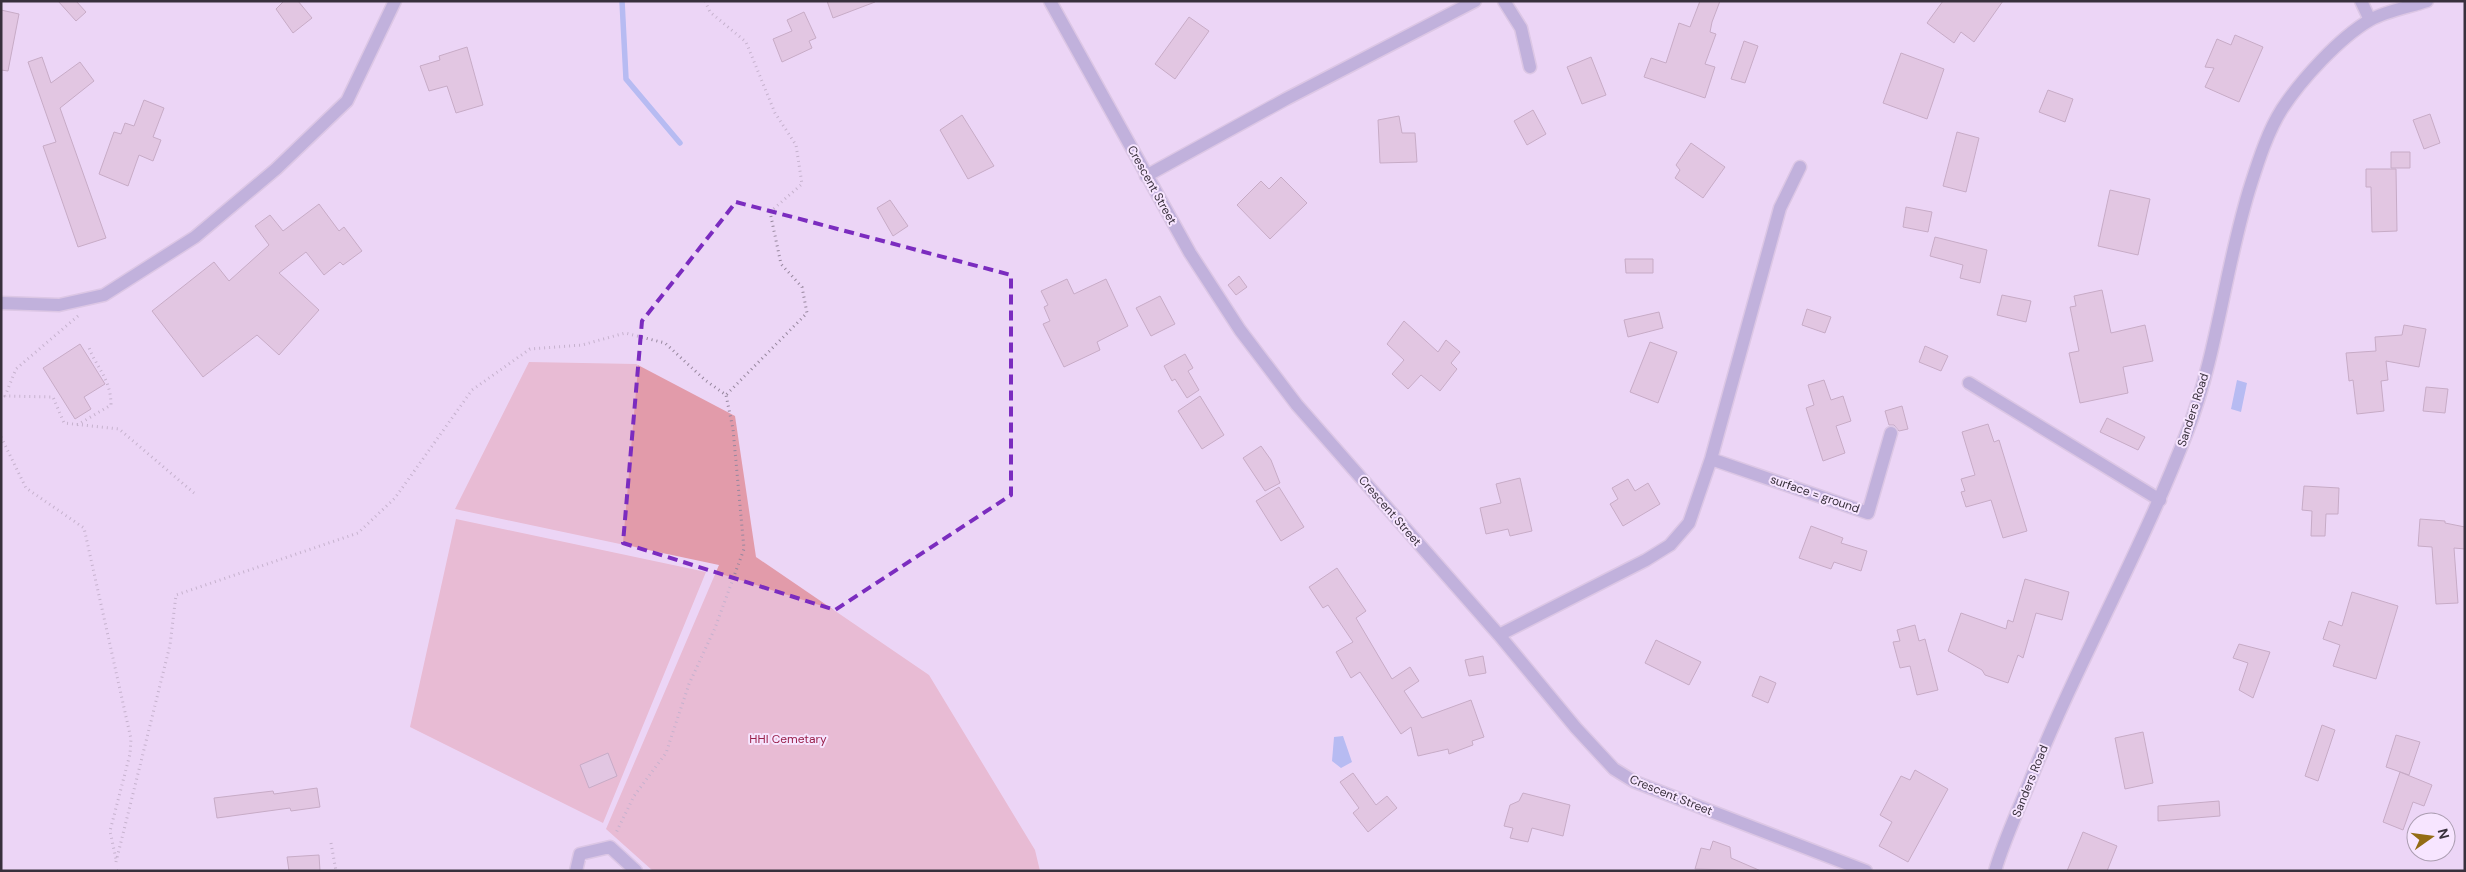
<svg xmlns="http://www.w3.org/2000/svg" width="2466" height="872" font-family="'DM Sans',sans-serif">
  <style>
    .green { fill: #e29baa }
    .water { fill: #769bed }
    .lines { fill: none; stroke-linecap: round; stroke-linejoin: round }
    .stream { stroke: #769bed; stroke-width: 5.5 }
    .building { fill: #d6b3c9; stroke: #99788d }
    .minor-casing { stroke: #c8b5d1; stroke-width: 15 }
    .path { stroke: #97879e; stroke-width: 3; stroke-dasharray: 1 4; stroke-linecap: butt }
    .minor { stroke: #8c85bd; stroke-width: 12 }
    .marked { fill: none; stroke: #7b2cbf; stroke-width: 4; stroke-dasharray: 10 6; stroke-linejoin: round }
    .labels { text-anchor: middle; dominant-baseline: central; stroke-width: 4; stroke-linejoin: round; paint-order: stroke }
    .street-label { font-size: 12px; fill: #38303c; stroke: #f7e5ff }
    .park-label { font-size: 12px; fill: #99214b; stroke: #f7e5ff }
  </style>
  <rect width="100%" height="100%" fill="#ecd6f6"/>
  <!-- green -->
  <path class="green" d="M529 362 636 364 735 416 756 557 929 675 1035 850 1040 871H653L606 829 719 565 455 509Z
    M456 519 706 572 603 823 410 727Z"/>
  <!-- water -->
  <path class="water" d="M2237 380 2247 383 2241 412 2231 409Z
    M1343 736 1352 762 1341 768 1332 761 1334 737Z"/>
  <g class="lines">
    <!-- stream -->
    <path class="stream" d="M622 1 626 79 680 143"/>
  </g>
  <!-- building -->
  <path class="building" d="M58 1H76L86 12 76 21Z
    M284 1H298L312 18 293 33 276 9Z
    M827 1H875V2L833 18Z
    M1700 1H1720L1712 22 1710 32 1716 34 1705 64 1715 67 1705 98 1644 77 1651 58 1666 63 1679 23 1690 27Z
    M1943 1H2003L1974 42 1961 32 1954 43 1927 23Z
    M1 10 19 14 8 71 1 70Z
    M804 12 816 38 809 41 812 48 782 62 773 39 792 31 787 20Z
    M1189 17 1209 31 1175 79 1155 64Z
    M2235 35 2263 47 2239 102 2205 87 2214 68 2205 67 2217 39 2231 45Z
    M1744 41 1758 46 1745 83 1731 79Z
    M467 47 483 105 456 113 447 86 429 91 420 66 440 60 439 56Z
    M1901 53 1944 69 1927 119 1883 103Z
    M42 57 51 83 80 62 94 81 60 108 106 238 78 247 43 146 56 142 28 62Z
    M1591 57 1606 95 1582 104 1567 67Z
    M2048 90 2073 99 2065 122 2039 112Z
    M144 100 164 108 153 137 161 140 153 161 139 155 128 186 99 174 114 132 121 134 125 123 134 126Z
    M1533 110 1546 134 1527 145 1514 121Z
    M2430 114 2440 143 2424 149 2413 120Z
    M962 115 994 166 968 179 940 130Z
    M1399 116 1402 133H1415L1417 162 1380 163 1378 120Z
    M1957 132 1979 138 1966 192 1943 186Z
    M1691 143 1725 167 1703 198 1675 178 1680 170 1676 165Z
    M2391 152H2410V168H2391Z
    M2366 169H2396L2397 231 2372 232 2371 187H2366Z
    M1281 177 1307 203 1270 239 1237 205 1261 181 1269 189Z
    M2110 190 2150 199 2138 255 2098 246Z
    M890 200 908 226 893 236 877 208Z
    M319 204 339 231 344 227 362 251 343 265 340 262 324 275 306 252 279 273 319 310 279 355 257 335 203 377 152 311 214 262 229 281 269 245 255 226 270 215 283 231Z
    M1906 207 1932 212 1928 232 1903 227Z
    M1935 237 1987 250 1980 283 1960 278 1963 265 1930 256Z
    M1625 259H1653V273H1626Z
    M1239 276 1247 287 1236 295 1228 285Z
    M1067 279 1074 294 1106 279 1128 326 1097 342 1100 350 1064 367 1043 324 1050 321 1044 307 1048 305 1041 291Z
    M2102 290 2111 333 2145 325 2153 361 2123 367 2128 393 2080 403 2069 353 2079 351 2070 307 2076 306 2074 296Z
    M2002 295 2031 301 2026 322 1997 315Z
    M1160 296 1175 324 1151 336 1136 308Z
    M1807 309 1831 317 1825 333 1802 325Z
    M1659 312 1663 328 1628 337 1624 320Z
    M1404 321 1438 352 1446 340 1460 352 1451 363 1457 369 1440 391 1421 375 1408 389 1392 374 1404 360 1387 344Z
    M2404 325 2426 329 2419 367 2386 361 2388 380 2381 381 2384 411 2357 414 2353 380 2349 381 2346 353 2376 351 2375 337 2402 335Z
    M1650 342 1677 352 1658 403 1630 392Z
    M80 344 105 384 84 397 91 409 75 419 43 368Z
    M1925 346 1948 356 1941 371 1919 362Z
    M1185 354 1193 368 1188 371 1199 390 1187 398 1175 379 1172 381 1164 366Z
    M1824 380 1831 400 1843 396 1851 421 1836 426 1845 453 1823 461 1806 408 1814 405 1808 385Z
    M2426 387 2448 389 2445 413 2423 411Z
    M1200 396 1224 435 1202 449 1178 411Z
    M1902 406 1908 429 1899 431 1894 425H1889L1885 411Z
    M2107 418 2145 437 2138 450 2100 432Z
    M1988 424 1994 442 1999 440 2027 531 2003 538 1991 500 1966 507 1961 492 1965 491 1961 479 1975 475 1962 432Z
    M1261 446 1271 460 1280 483 1265 491 1243 458Z
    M1520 478 1532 531 1510 536 1508 529 1486 534 1480 508 1501 503 1496 484Z
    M1628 479 1635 491 1648 483 1660 504 1623 526 1610 504 1618 499 1612 488Z
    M2304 486 2339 488 2338 514H2326L2325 536H2311L2312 511 2302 510Z
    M1279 487 1304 527 1281 541 1256 501Z
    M2420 519 2445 521V523L2465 527V549L2454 548 2458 603 2436 604 2432 547 2418 546Z
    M1811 526 1843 538 1841 543 1867 551 1861 571 1834 562 1831 569 1799 558Z
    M1337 568 1366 611 1356 618 1392 679 1410 667 1419 681 1404 691 1422 718 1471 700 1484 737 1472 741 1473 745 1449 754 1448 749 1418 756 1411 727 1401 734 1360 672 1351 678 1336 652 1353 642 1328 605 1323 608 1309 587Z
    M2025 579 2069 592 2062 620 2036 613 2023 658 2018 655 2008 683 1985 675 1982 670 1948 651 1961 613 2006 629 2008 620 2013 622Z
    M2352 592 2398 606 2376 679 2333 666 2340 645 2323 639 2329 621 2342 626Z
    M1915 625 1919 641 1925 639 1938 690 1917 695 1910 666 1900 668 1893 642 1900 641 1897 630Z
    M1656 640 1701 662 1689 685 1645 663Z
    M2239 644 2270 652 2253 698 2239 690 2248 663 2233 658Z
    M1483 656 1486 673 1469 676 1465 660Z
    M1760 676 1776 683 1768 703 1752 696Z
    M2322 725 2335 730 2318 781 2305 776Z
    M2143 732 2153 783 2125 789 2115 738Z
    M2396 735 2420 742 2409 775 2386 767Z
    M608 753 617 776 589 788 580 765Z
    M1915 770 1948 789 1908 862 1879 846 1892 822 1880 815 1901 776 1910 780Z
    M2400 772 2432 785 2424 806 2413 802 2403 830 2383 822Z
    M1353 773 1376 805 1387 796 1397 808 1368 832 1353 813 1359 808 1340 782Z
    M317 788 320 807 291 811 290 808 217 818 214 798 273 791 274 794Z
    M1523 793 1570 805 1563 836 1532 828 1528 842 1510 838 1513 828 1504 826 1510 805 1519 801Z
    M2219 801 2220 816 2158 821V806Z
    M2083 832 2117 846 2107 871H2067Z
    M1713 841 1730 847 1731 858 1761 871 1695 869 1701 848 1710 850Z
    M319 855 320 871H289L287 857Z"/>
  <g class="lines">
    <defs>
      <path id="minor" d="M1050 1 1190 253 1240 330 1297 405 1499 635 1576 728 1614 769 1635 782 1866 871
        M1504 1 1521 28 1530 67
        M2361 1 2370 20
        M1146 176 1286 99 1475 1
        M1 303 59 305 104 295 195 237 276 169 347 101 395 1
        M1969 383 2160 500
        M1711 459 1868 513 1891 433
        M1499 635 1646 560 1670 545 1689 523 1711 459 1780 208 1800 167
        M576 871 580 854 610 847 636 871
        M1995 871C2004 840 2018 811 2030 781 2077 663 2141 552 2187 432 2218 353 2225 265 2251 184 2259 159 2268 131 2282 109 2301 80 2339 38 2370 20 2386 11 2409 7 2427 1"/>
    </defs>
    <!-- minor casing -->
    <use href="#minor" class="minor-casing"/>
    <!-- path -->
    <path class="path" d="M705 1 710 12 746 42 775 113 796 145 802 184 770 212 781 264 802 287 807 313 726 395
      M78 316 16 369 5 396 53 397 64 423 119 429 194 493
      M77 425 111 405C111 378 96 368 88 345
      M1 437 26 488 84 528 131 739 130 754 110 831 116 859
      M331 843 336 871
      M116 862 170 645 176 595 358 533 395 498 472 390 530 349 582 345 625 333 665 343 705 380 726 395 733 429 744 549 715 628 689 684 666 753 634 796 615 835
      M117 871H121"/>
    <!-- minor -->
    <use href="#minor" class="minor"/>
  </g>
  <!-- marked area -->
  <path d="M0 0H2466V872H0ZM736 202 1011 275V495L835 610 623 543 642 321Z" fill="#ecd6f6" fill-opacity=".55" fill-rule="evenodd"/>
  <path class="marked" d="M736 202 1011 275V495L835 610 623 543 642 321Z"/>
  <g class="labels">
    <!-- street labels -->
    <g class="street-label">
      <text transform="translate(1152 185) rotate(61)">Crescent Street</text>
      <text transform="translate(2193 410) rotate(-72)">Sanders Road</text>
      <text transform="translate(1815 494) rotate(19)">surface = ground</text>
      <text transform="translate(1390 511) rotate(49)">Crescent Street</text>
      <text transform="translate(2030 781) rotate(-68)">Sanders Road</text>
      <text transform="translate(1671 795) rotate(22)">Crescent Street</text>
    </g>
    <!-- park labels -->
    <g class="park-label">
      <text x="788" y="739">HHI Cemetary</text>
    </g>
  </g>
  <!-- border -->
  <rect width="2466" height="872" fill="none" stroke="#38303c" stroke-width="5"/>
  <!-- north arrow -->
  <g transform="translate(2431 837) rotate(76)"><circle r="24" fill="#f7e5ff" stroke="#ab9db1"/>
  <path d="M0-4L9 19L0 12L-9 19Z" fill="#946c15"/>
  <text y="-8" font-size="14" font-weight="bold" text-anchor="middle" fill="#38303c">N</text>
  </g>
</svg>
